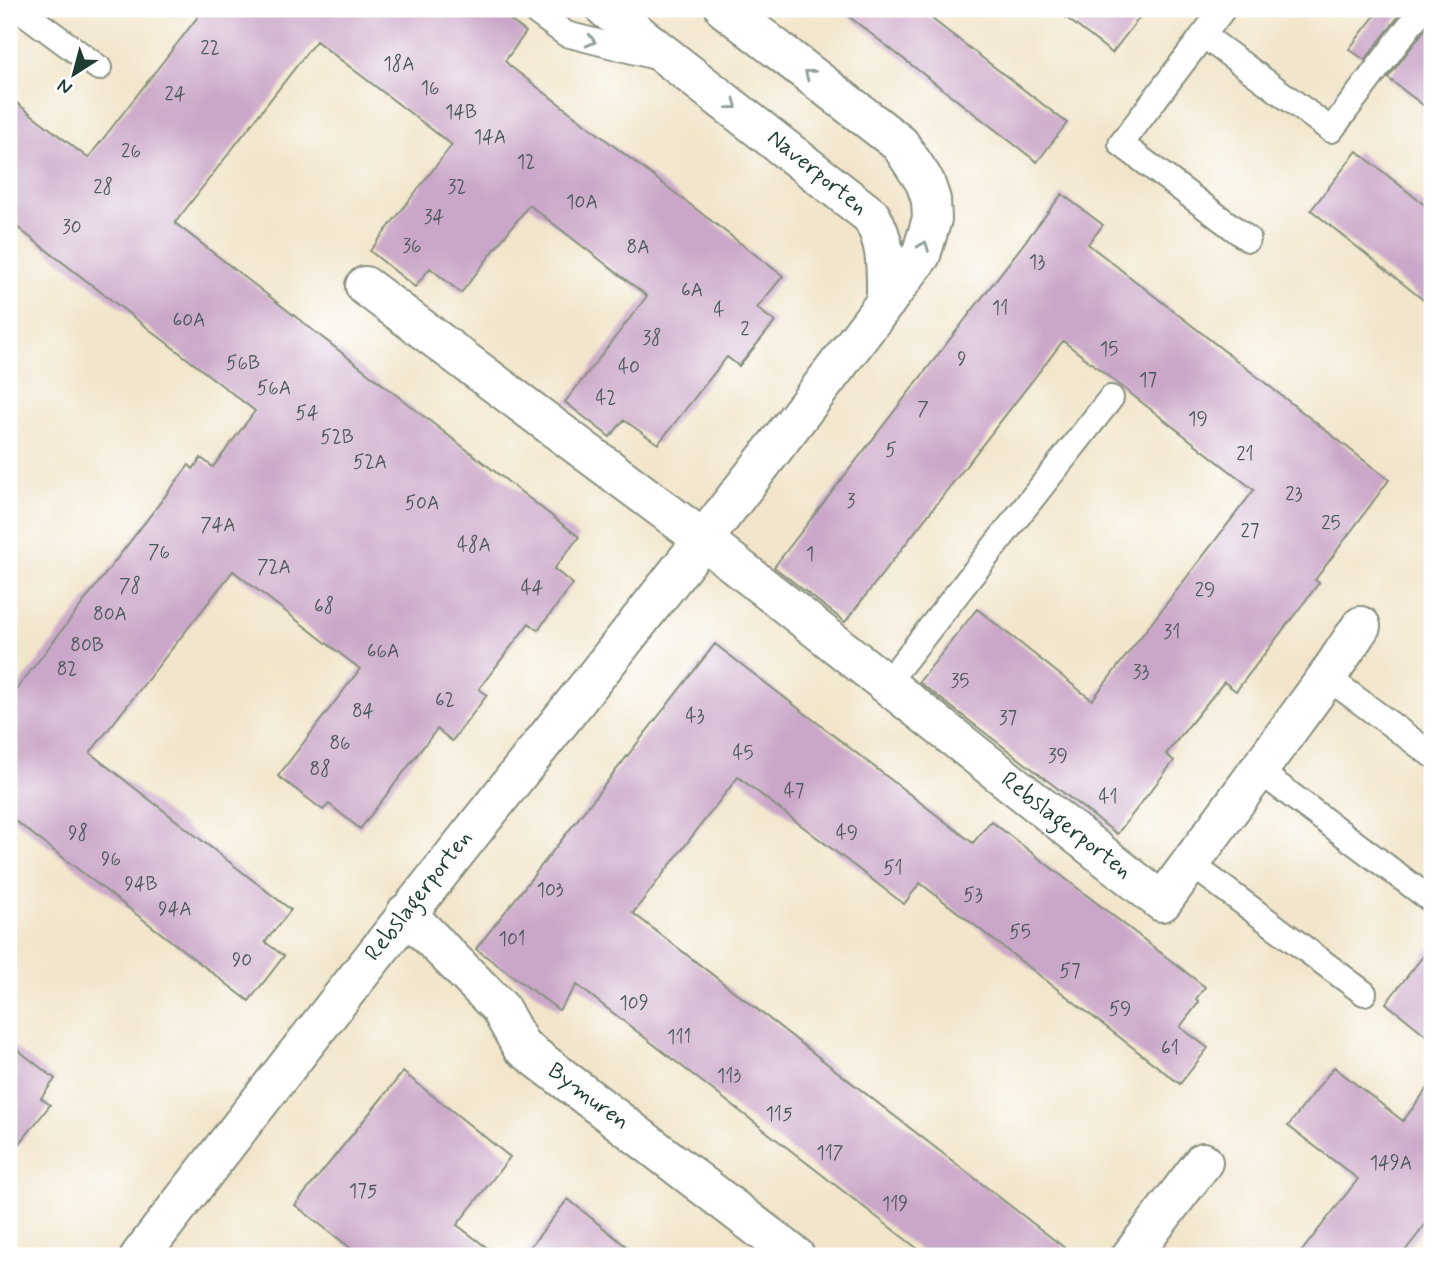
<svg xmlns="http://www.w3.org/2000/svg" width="1441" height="1265" font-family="Mynerve,sans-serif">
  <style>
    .building { fill: #caa7c8 }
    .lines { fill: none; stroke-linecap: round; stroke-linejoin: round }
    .service-casing { stroke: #889180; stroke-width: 28 }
    .minor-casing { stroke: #889180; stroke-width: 42 }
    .tertiary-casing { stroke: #889180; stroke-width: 42 }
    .service { stroke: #fff; stroke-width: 24 }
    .minor { stroke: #fff; stroke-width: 38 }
    .tertiary { stroke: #fff; stroke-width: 38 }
    .oneway { stroke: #8f9e9a }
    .labels { text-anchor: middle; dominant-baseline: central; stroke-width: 5; stroke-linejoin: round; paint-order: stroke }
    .number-label { font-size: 19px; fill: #4a5859 }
    .street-label { font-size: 23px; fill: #1f3d34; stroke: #fff }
  </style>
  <rect width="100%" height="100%" fill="#fff"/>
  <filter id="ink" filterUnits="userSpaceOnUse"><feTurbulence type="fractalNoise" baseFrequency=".0143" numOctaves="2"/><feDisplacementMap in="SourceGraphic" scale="14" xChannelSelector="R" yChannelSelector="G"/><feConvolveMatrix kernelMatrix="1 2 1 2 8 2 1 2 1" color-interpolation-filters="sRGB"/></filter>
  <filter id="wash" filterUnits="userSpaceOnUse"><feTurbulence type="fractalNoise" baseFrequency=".00686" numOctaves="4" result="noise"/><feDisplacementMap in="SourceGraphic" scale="28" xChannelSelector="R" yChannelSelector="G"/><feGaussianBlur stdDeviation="1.57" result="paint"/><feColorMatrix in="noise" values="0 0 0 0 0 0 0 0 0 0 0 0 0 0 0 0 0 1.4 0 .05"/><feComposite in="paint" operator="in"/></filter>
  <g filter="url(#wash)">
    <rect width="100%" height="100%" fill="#f2e5cb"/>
    <g id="blocks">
      <!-- building -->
      <path class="building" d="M204 9H495L526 32 505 61 510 66 783 276 757 308 775 322 739 366 727 357 658 444 624 420 610 437 565 402 647 296 529 205 461 293 430 268 415 287 370 251 452 145 316 41 181 215 175 223 579 537 554 569 573 584 538 630 529 623 479 689 487 695 452 741 437 729 360 829 329 804 323 810 278 776 360 669 233 571 90 753 291 910 265 942 284 956 249 1001 9 816V699L189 465 193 469 201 458 213 467 255 411 9 221V97L88 158Z
        M839 9H919L1067 123 1037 162Z
        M1055 9H1146L1112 53Z
        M1380 9H1404L1365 60 1349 49Z
        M1432 20V112L1388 78Z
        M1357 151 1432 211V307L1311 210Z
        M1062 194 1103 225 1088 244 1389 480 1315 580 1319 583 1236 691 1224 682 1166 754 1174 761 1117 834 919 682 977 609 1092 700 1254 490 1063 341 845 622 774 567Z
        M715 644 973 843 991 821 1205 987 1196 999 1199 1002 1180 1027 1208 1048 1180 1084 920 883 904 904 738 777 633 913 1075 1256H927L577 985 559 1010 476 949Z
        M1432 945V1040L1386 1003Z
        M9 1043 55 1079 41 1098 50 1105 9 1157Z
        M1334 1067 1403 1121 1432 1082V1216L1401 1256H1298L1358 1179 1288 1126Z
        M403 1072 510 1157 457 1225 498 1256H361L295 1205Z
        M568 1199 638 1256H523Z"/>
    </g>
  </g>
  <g filter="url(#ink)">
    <use href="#blocks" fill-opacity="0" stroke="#889180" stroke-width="2"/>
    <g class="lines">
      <defs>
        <path id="service" d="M19 9 99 68
          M532 9 566 34 660 58
          M1223 9 1121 144 1248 239
          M1203 35 1331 130 1422 9
          M1327 677 1432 755
          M886 684 1111 398
          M1259 771 1431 900
          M1190 863 1364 993"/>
        <path id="minor" d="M365 286 704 540 1162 902 1327 677 1361 626
          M406 913 500 1008 521 1046 795 1256
          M1131 1256 1203 1162"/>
        <path id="tertiary" d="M606 9 871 216C888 244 886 271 886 302
          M140 1256C397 920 668 594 921 255L932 219 931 200 925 182 900 144 725 9"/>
      </defs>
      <!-- service casing -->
      <use href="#service" class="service-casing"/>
      <!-- minor casing -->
      <use href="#minor" class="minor-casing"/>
      <!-- tertiary casing -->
      <use href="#tertiary" class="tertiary-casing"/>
      <!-- service -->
      <use href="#service" class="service"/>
      <!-- minor -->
      <use href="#minor" class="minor"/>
      <!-- tertiary -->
      <use href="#tertiary" class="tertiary"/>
    </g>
    <!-- one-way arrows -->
    <defs><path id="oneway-chevron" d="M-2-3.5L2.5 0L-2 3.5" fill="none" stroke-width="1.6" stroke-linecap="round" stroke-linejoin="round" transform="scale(1.75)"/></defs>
    <g class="oneway">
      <use href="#oneway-chevron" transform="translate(591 41) rotate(14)"/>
      <use href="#oneway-chevron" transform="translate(809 74) rotate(-142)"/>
      <use href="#oneway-chevron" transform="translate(733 105) rotate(38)"/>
      <use href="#oneway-chevron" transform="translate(924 246) rotate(-69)"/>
    </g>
  </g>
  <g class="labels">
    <!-- number labels -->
    <g class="number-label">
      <text x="210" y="48">22</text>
      <text x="399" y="64">18A</text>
      <text x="430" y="88">16</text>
      <text x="175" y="94">24</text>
      <text x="461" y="112">14B</text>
      <text x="490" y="137">14A</text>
      <text x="131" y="151">26</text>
      <text x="526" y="162">12</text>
      <text x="103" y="187">28</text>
      <text x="457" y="187">32</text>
      <text x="582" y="202">10A</text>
      <text x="434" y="217">34</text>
      <text x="72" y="227">30</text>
      <text x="412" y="246">36</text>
      <text x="638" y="247">8A</text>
      <text x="1037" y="262">13</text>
      <text x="692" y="290">6A</text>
      <text x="1000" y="308">11</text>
      <text x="719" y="310">4</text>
      <text x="189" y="320">60A</text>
      <text x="745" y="329">2</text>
      <text x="652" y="338">38</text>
      <text x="1109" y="349">15</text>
      <text x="962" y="359">9</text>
      <text x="243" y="363">56B</text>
      <text x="629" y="367">40</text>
      <text x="1148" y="380">17</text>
      <text x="274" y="388">56A</text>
      <text x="606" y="398">42</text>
      <text x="923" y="409">7</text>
      <text x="307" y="413">54</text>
      <text x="1198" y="419">19</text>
      <text x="337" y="437">52B</text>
      <text x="891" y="450">5</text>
      <text x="1245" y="454">21</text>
      <text x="370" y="462">52A</text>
      <text x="1294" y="494">23</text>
      <text x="851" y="501">3</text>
      <text x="422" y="503">50A</text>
      <text x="1331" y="523">25</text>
      <text x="218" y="525">74A</text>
      <text x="1250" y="531">27</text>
      <text x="474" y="545">48A</text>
      <text x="159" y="552">76</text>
      <text x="810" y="554">1</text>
      <text x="274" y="567">72A</text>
      <text x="130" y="586">78</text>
      <text x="532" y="588">44</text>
      <text x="1205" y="590">29</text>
      <text x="324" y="606">68</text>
      <text x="110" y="614">80A</text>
      <text x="1172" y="632">31</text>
      <text x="87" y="645">80B</text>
      <text x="383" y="651">66A</text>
      <text x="67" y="669">82</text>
      <text x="1141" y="672">33</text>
      <text x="960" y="681">35</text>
      <text x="445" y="700">62</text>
      <text x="363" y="711">84</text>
      <text x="695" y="716">43</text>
      <text x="1008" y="718">37</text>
      <text x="340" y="743">86</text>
      <text x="743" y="753">45</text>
      <text x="1058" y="756">39</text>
      <text x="320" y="769">88</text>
      <text x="794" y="791">47</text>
      <text x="1108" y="797">41</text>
      <text x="78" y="833">98</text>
      <text x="847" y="833">49</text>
      <text x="111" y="859">96</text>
      <text x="893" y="868">51</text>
      <text x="141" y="884">94B</text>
      <text x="550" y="890">103</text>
      <text x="973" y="895">53</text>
      <text x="175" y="909">94A</text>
      <text x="1020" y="932">55</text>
      <text x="512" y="939">101</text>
      <text x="242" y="960">90</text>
      <text x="1070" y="971">57</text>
      <text x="634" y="1003">109</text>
      <text x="1120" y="1009">59</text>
      <text x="679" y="1037">111</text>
      <text x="1170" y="1048">61</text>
      <text x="729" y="1076">113</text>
      <text x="779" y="1114">115</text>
      <text x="830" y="1153">117</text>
      <text x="1391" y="1163">149A</text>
      <text x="363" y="1191">175</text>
      <text x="895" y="1204">119</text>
    </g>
    <!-- street labels -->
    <g class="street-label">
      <text transform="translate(817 173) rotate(39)">Naverporten</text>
      <text transform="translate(1066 826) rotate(38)">Rebslagerporten</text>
      <text transform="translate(419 896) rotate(-52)">Rebslagerporten</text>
      <text transform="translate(588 1097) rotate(37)">Bymuren</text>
    </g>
  </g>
  <!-- margin -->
  <rect width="1441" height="1265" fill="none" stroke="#fff" stroke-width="35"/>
  <!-- north arrow -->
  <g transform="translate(74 74) rotate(216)" stroke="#ffffff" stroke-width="5" paint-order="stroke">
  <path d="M0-5L12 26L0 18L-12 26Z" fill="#1f3d34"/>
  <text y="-10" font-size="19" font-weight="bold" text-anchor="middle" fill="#1f3d34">N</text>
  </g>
</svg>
